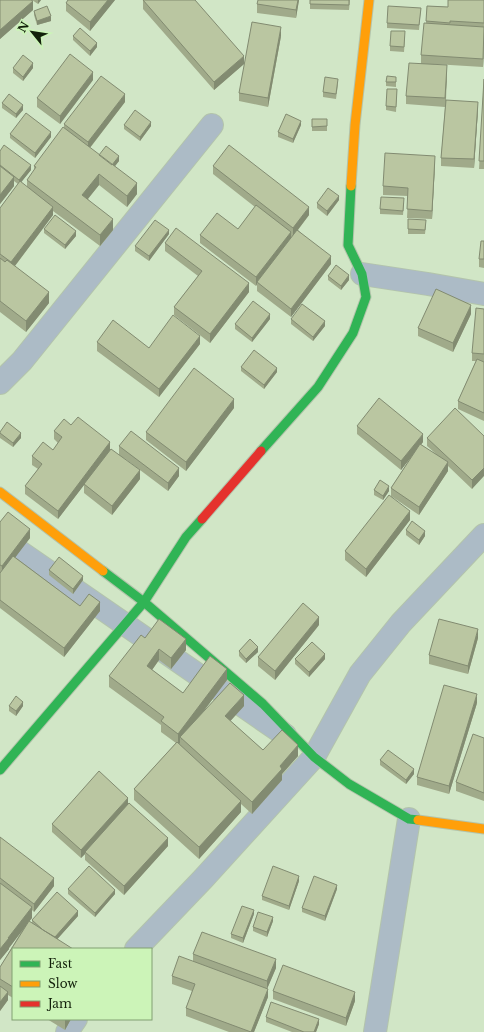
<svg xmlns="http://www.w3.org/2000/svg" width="484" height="1032" font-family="'Libre Baskerville',serif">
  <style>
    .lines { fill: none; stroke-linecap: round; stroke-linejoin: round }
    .street-casing { stroke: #b3c4ab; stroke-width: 24 }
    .fast-casing { stroke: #b3c4ab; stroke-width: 11 }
    .slow-casing { stroke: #b3c4ab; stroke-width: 11 }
    .jam-casing { stroke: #b3c4ab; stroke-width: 11 }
    .street { stroke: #acbbc6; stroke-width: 22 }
    .fast { stroke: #30b455; stroke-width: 9 }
    .slow { stroke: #ff9f0a; stroke-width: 9 }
    .jam { stroke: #e5322d; stroke-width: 9 }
    .wall { fill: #a0aa8a }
    .shaded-wall { fill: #828b71 }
    .building { fill: #bac6a1; stroke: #828b71 }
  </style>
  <rect width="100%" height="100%" fill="#d1e6c6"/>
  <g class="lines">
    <defs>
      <path id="street" d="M362 274 428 284 484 294
        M0 383 22 361 212 125
        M0 538 285 735
        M136 949 203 879 314 757 360 674 401 623 484 535
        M67 1032 76 1019
        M375 1032 409 819"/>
      <path id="fast" d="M261 451 318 387 353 333 366 297 362 274 348 245 351 186
        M103 571 144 602 263 704 314 757 349 784 409 819 418 820
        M0 770 144 602 186 537 202 519"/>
      <path id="slow" d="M351 186 355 125 369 0
        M0 492 103 571
        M418 820 484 829"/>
      <path id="jam" d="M202 519 261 451"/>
    </defs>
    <!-- street casing -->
    <use href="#street" class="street-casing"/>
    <!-- fast casing -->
    <use href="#fast" class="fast-casing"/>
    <!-- slow casing -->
    <use href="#slow" class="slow-casing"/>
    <!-- jam casing -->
    <use href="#jam" class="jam-casing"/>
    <!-- street -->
    <use href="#street" class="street"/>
    <!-- fast -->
    <use href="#fast" class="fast"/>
    <!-- slow -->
    <use href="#slow" class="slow"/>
    <!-- jam -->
    <use href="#jam" class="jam"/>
  </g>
  <!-- wall -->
  <path class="wall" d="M0 0H41L38 4 32 0 33 10 0 39Z
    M68 0H115L90 31 66 11V3Z
    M143 0 244 64 214 90 143 9Z
    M299 0 296 18 257 13V4Z
    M310 0H350L349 10 310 9Z
    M484 0V46L483 67 434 64 447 74 446 100 478 110 474 168 441 166V158L445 107 406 104V96L421 63V55L426 23 427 6 448 7Z
    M421 8 419 30 387 28V23Z
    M34 11 51 21 37 25 34 15Z
    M73 36 97 47 90 56 73 40Z
    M281 36 268 107 239 101V93Z
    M405 36 404 52 390 51V46Z
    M13 68H33L23 81 13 73Z
    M396 77V87L386 86V82Z
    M484 79V169H479Z
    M93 80 60 124 37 107V98Z
    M338 84 336 99 323 97V92Z
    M397 89 396 112 386 110V106Z
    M125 102 90 148 99 155 119 161 115 166 137 194 127 207 99 185 88 199 113 230 100 246 53 211V215L15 266 49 303 26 332 0 312V208L18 184 14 181V186L0 204V151L31 170 21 182 27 187V180L34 171V166L64 128V124Z
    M2 103 23 110 16 118 2 108Z
    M312 119H327V131H312Z
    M124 125 151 126 140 141 124 129Z
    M301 125 293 143 278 137V132Z
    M10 134 51 137 35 158 10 138Z
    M435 164 432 219 407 218 408 196 383 195V186Z
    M213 166 309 215 298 230 331 264 291 317 257 291V284L256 286 200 243V235L238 229 255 207 213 174Z
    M339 200 327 216 317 208V203Z
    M404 203 403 215 380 214V209Z
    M408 219 426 225 425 234H408Z
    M44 229 76 236 65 249 44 233Z
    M169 234 149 261 135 251V246Z
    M484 241V268L479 267V259Z
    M165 243 249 292 210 343 174 315V307L198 276 165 251Z
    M328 276 349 280 341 290 328 280Z
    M484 309V421L458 409V401L476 361H472V353Z
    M471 314 453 352 418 336V328Z
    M270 319 252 342 235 329V324Z
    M291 319 325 326 313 341 291 324Z
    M97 342 149 348 200 344 159 397 97 351Z
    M241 367 277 372 264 389 241 371Z
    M234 408 186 471 146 440V432Z
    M71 425 110 450 119 455V446L179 476 168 491 124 458 140 479 112 515 84 493V485L58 519 25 494V486L38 469 32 465V456L53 450 58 443 54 439V431Z
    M357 426 423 442 421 445 436 454 427 446V438L484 436 472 489 448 466V471L419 515 391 496 410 520 366 577 345 560V551L391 496V488L411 457 401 470 357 434Z
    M0 432 21 438 13 447 0 438Z
    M374 490 389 491 383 500 374 495Z
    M0 522 30 538 15 557 80 606 100 611 64 657 0 608Z
    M406 530 425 536 419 545 406 535Z
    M49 570 83 580 73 594 49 575Z
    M319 625 275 680 258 666V657Z
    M145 638 186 650 171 669 159 660 152 670 183 693 227 680 202 713 244 706 230 721 263 750 298 756 282 774V780L252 814 241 804V812L199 859 134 800V789L176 743 161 732V725L109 687V676Z
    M478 638 468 674 429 664V655Z
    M239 651 258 652 246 663 239 656Z
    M295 659H325L309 677 295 664Z
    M477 703 449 794 417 785V777Z
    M9 706H23L16 716 9 711Z
    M484 738V801L456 791V782Z
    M380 760 414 774 406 784 380 765Z
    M128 804 168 846 124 895 85 860V854L81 858 52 832V824Z
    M0 837 54 886 34 912 32 910V918L29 921 32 923V920L78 916 57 939 13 949V998L8 995V1000L0 1011V967L24 927 9 948V949L0 960Z
    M299 881 289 910 262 900V896Z
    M68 889 115 894 95 917 68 894Z
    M337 889 325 921 302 912V908Z
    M254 914 243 943 231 938V934Z
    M273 921 267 937 253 931V927Z
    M193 954 276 968 267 989 268 997 254 1032H229L186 1016V1008L192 991 172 984V976L193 962Z
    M273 991 355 1001 346 1026 273 999Z
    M266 1017 319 1024 316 1032H292L266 1022Z
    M47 1019H71L65 1030Z"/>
  <!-- shaded-wall -->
  <path class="shaded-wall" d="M38 0H41L38 4Z
    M108 0H115L90 31V22Z
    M298 0H299L296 18V10Z
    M33 1V10L0 39V30Z
    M51 16V21L37 25V21Z
    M281 27V36L268 107V98Z
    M484 38V46L483 67V59Z
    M97 43V47L90 56V51Z
    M244 56V64L214 90V82Z
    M33 63V68L23 81V77Z
    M447 65V74L445 107V98Z
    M93 72V80L60 124V116Z
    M125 94V102L88 150V142Z
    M478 102V110L474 168V159Z
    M23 105V110L16 118V114Z
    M301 121V125L293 143V139Z
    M151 122V126L140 141V137Z
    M51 132V137L35 158V153Z
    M119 156V161L111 171V166Z
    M435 156V164L432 219V211Z
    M31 165V170L19 185V180Z
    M99 174V185L82 206V195Z
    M14 177V186L0 204V195Z
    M137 183V194L127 207V196Z
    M339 196V200L327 216V211Z
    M53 207V215L11 271V262Z
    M309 207V215L293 236V228Z
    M113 219V230L100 246V235Z
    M169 230V234L149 261V256Z
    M76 231V236L65 249V245Z
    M291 232V240L257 282V284L256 286V277Z
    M331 256V264L291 317V309Z
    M349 275V280L341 290V286Z
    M249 283V292L210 343V334Z
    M49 292V303L26 332V321Z
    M471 305V314L453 352V343Z
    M270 314V319L252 342V338Z
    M325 321V326L313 341V337Z
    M200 336V344L159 397V389Z
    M277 368V372L264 389V385Z
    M234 399V408L186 471V462Z
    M21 433V438L13 447V443Z
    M423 434V442L401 470V461Z
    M110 442V451L58 519V511Z
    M448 462V471L419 515V507Z
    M179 468V476L168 491V483Z
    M484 468V476L472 489V480Z
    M140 470V479L112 515V506Z
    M389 486V491L383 500V496Z
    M410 511V520L366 577V569Z
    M30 529V538L2 575V566Z
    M425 531V536L419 545V540Z
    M83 576V580L73 594V589Z
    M100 602V611L64 657V648Z
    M319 617V625L275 680V671Z
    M478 629V638L468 674V666Z
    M186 639V650L171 669V658Z
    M258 647V652L246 663V659Z
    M159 649V660L147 677V666Z
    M325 654V659L309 677V672Z
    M227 669V680L182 740 180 737V743L178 745V734Z
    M477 694V703L449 794V786Z
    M244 695V706L225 727V716Z
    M23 702V706L16 716V711Z
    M298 745V756L282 774V780L252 814V802L280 766Z
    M414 769V774L406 784V780Z
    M128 798V806L85 852V854L81 858V850Z
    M241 801V812L199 859V847Z
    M168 838V846L124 895V886Z
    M299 876V881L289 910V906Z
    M54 878V886L34 912V904Z
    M337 885V889L325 921V916Z
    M115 890V894L95 917V913Z
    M32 907V918L9 948V949L0 960V949L8 938Z
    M254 910V914L243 943V938Z
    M78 911V916L53 944V939Z
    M273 917V921L267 937V932Z
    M276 959V968L267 989V981Z
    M268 989V997L254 1032H251Z
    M8 992V1000L0 1011V1002Z
    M355 992V1001L346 1026V1018Z
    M65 1019H71L65 1030Z
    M319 1019V1024L316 1032H314Z"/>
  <!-- building -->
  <path class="building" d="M0 0H31L33 1 0 30Z
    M68 0H108L90 22 66 3Z
    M143 0H195L244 56 214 82Z
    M258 0H298L296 10 257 4Z
    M310 0H349V5L310 4Z
    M448 0H484V23L450 21V23L426 21 427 6 448 7Z
    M47 6 51 16 37 21 34 11Z
    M388 6 421 8 419 25 387 23Z
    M252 22 281 27 268 98 239 93Z
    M424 23 484 27 483 59 421 55Z
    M80 28 97 43 90 51 73 36Z
    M391 31H405L404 47 390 46Z
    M70 54 93 72 60 116 37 98Z
    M23 55 33 63 23 77 13 68Z
    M409 63 447 65 445 98 406 96Z
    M101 76 125 94 88 142 64 124Z
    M387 76 396 77V82H386Z
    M325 77 338 79 336 94 323 92Z
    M484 79V161H479Z
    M387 89H397L396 107 386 106Z
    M9 94 23 105 16 114 2 103Z
    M446 100 478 102 474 159 441 158Z
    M135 110 151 122 140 137 124 125Z
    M26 113 51 132 35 153 10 134Z
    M286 114 301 121 293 139 278 132Z
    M312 119H327V126L312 127Z
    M63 127 137 183 127 196 99 174 82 195 113 219 100 235 27 180 36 167 34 166Z
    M4 145 31 165 19 180 0 165V151Z
    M229 145 309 207 293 228 213 166Z
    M106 146 119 156 112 165 99 155Z
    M385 153 435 156 432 211 407 209 408 188 383 186Z
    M0 166 14 177 0 195Z
    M20 181 53 207 11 262 0 254V208Z
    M328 188 339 196 327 211 317 203Z
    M381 197 404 198 403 211 380 209Z
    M256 205 291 232 256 277 200 235 217 213 238 229Z
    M55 215 76 231 65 245 44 229Z
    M408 219 426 220 425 230 408 229Z
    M155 220 169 230 149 256 135 246Z
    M176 228 249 283 210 334 174 307 202 271 165 243Z
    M297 230 331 256 291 309 257 282Z
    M481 241H484V259H479Z
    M0 258 5 262 7 260 49 292 26 321 0 301Z
    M336 265 349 275 341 286 328 276Z
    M436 289 471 305 453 343 418 328Z
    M253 301 270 314 252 338 235 324Z
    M302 304 325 321 313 337 291 319Z
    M476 308 484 309V354L472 353Z
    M173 315 200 336 159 389 97 342 113 320 149 348Z
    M254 350 277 368 264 385 241 367Z
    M477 359 484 362V413L458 401Z
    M194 368 234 399 186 462 146 432Z
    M379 398 423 434 401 461 357 426Z
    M455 408 484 436V468L472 480 427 438Z
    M78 417 110 442 58 511 25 486 42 464 32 456 43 442 53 450 62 437 54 431 64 419 71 425Z
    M7 422 21 433 13 443 0 433V432Z
    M131 431 179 468 168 483 119 446Z
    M420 444 448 462 419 507 391 488Z
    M111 449 140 470 112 506 84 484Z
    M380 480 389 486 383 496 374 490Z
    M389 495 410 511 366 569 345 551Z
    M8 512 30 529 2 566 0 565V522Z
    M412 521 425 531 419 540 406 530Z
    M13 556 80 606 89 594 100 602 64 648 0 600V573Z
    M59 557 83 576 73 589 49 570Z
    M303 603 319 617 275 671 258 657Z
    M159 619 186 639 171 658 159 649 147 666 183 693 210 656 227 669 178 734 161 721 164 717 109 676 141 635 145 638Z
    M439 619 478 629 468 666 429 655Z
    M250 639 258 647 246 659 239 651Z
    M312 642 325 654 309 672 295 659Z
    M230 683 244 695 225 716 263 750 282 730 298 745 280 766 282 769 252 802 180 737Z
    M444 685 477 694 449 786 417 777Z
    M16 696 23 702 16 711 9 706Z
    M473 734 484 738V793L456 782Z
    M177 742 241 801 199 847 134 789Z
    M388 750 414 769 406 780 380 760Z
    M99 771 128 798 81 850 52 824Z
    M129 803 168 838 124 886 85 852Z
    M0 837 54 878 34 904 0 878Z
    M89 866 115 890 95 913 68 889Z
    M273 866 299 876 289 906 262 896Z
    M314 876 337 885 325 916 302 908Z
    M0 883 32 907 8 938H9L0 949Z
    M57 892 78 911 55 937 43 930 32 920Z
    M242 906 254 910 243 938 231 934Z
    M258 912 273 917 267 932 253 927Z
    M29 921 73 949H13V987L0 979V967Z
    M202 932 276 959 267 981 193 954Z
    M179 956 268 989 251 1032 186 1008 195 984 172 976Z
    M283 965 355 992 346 1018 273 991Z
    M0 986 8 992 0 1002Z
    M271 1002 319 1019 314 1032H304L266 1017Z"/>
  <!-- legend -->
  <rect x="12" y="948" width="140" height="72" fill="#ccf4b8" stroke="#82a073"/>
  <rect x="20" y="961" width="20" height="6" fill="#30b455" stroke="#82a073"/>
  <text x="48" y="968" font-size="12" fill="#13210b">Fast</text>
  <rect x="20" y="981" width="20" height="6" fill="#ff9f0a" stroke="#82a073"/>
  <text x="48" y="988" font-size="12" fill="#13210b">Slow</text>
  <rect x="20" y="1001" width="20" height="6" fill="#e5322d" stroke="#82a073"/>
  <text x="48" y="1008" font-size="12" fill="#13210b">Jam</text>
  <!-- north arrow -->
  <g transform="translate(32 32) rotate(300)" stroke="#ccf4b8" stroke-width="3" paint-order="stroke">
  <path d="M0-3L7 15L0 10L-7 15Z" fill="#13210b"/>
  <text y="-6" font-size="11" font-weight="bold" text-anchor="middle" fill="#13210b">N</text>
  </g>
</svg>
